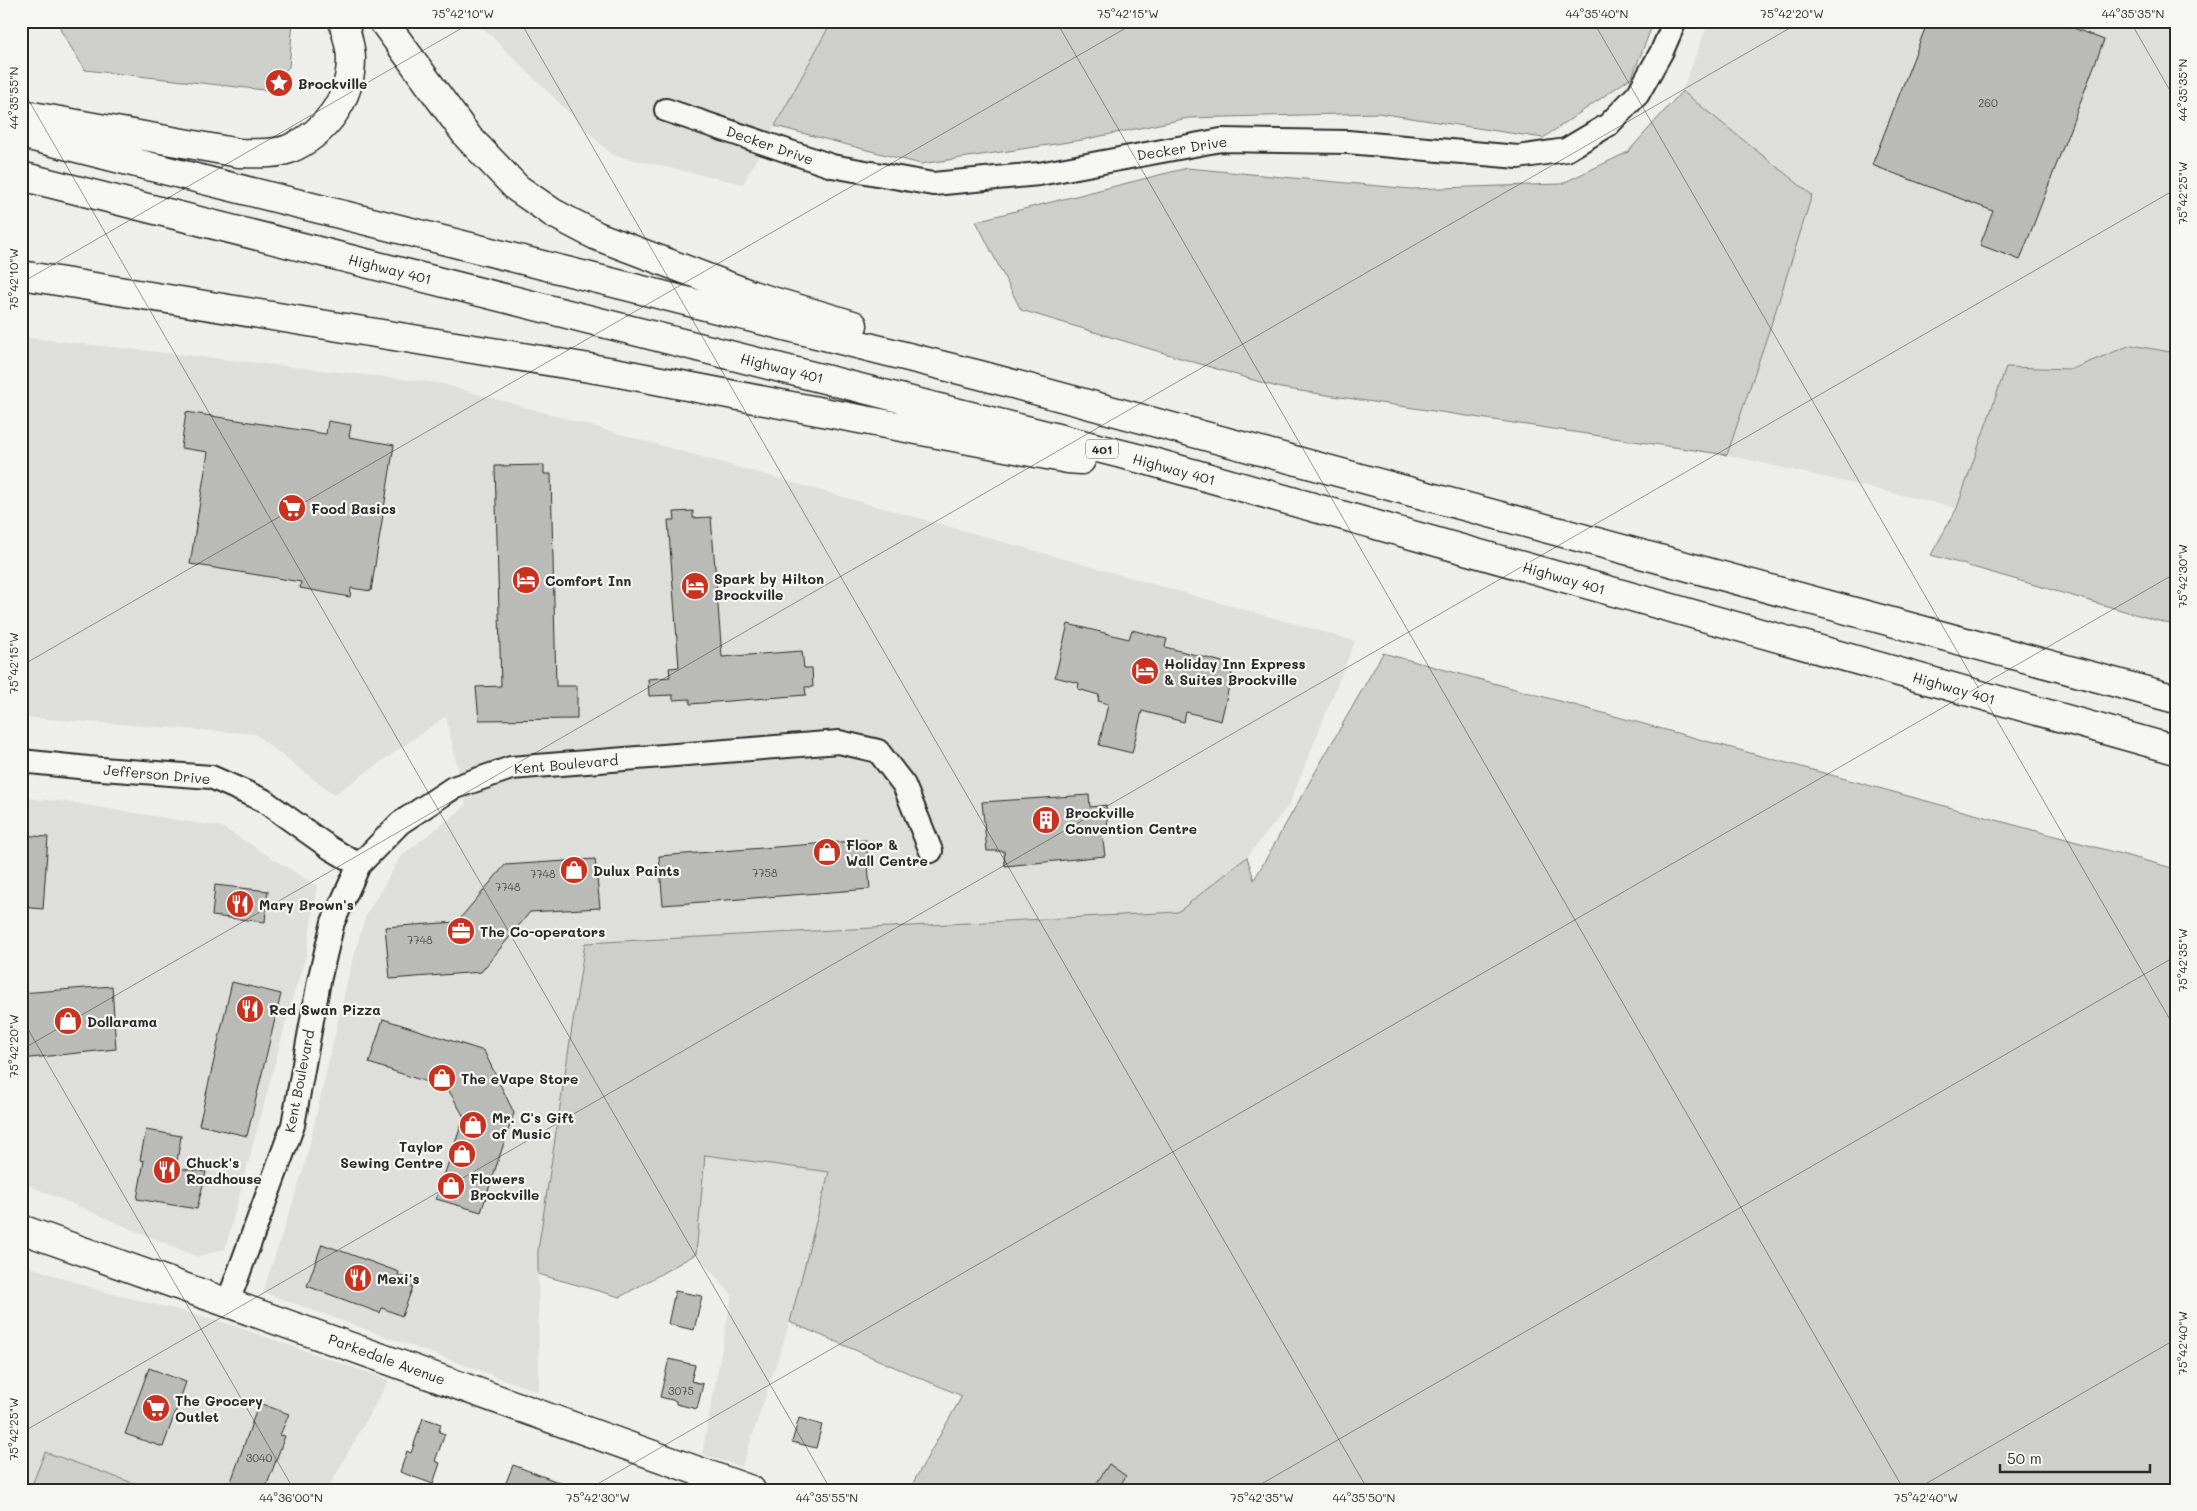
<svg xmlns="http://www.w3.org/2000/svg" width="2197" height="1511" font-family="Mali,sans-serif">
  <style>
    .built { fill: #dededb }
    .green { fill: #cececa; stroke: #7c7c7a }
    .building { fill: #babab7; stroke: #2b2b2b }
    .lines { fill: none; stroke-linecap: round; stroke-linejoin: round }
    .street-casing { stroke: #2b2b2b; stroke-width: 26 }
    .secondary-casing { stroke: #2b2b2b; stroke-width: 31 }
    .highway-casing { stroke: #2b2b2b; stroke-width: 31 }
    .street { stroke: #f6f6f2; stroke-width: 22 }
    .secondary { stroke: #f6f6f2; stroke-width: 28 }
    .highway { stroke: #f6f6f2; stroke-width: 28 }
    .ticks { fill: none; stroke: #2b2b2b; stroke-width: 1; stroke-opacity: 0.45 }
    .labels { text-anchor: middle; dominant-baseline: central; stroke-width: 4.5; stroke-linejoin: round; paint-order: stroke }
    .number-label { font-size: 11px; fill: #4f4f4e }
    .shield { fill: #f6f6f2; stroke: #686867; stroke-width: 1 }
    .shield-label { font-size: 12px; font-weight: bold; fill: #2b2b2b }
    .poi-label { font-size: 14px; font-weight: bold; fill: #2b2b2b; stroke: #f6f6f2; text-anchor: start }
    .street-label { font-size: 14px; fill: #2b2b2b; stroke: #f6f6f2 }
    .neatline { fill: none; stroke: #2b2b2b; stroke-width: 2 }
    .ticks-label { font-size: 12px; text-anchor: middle; fill: #2b2b2b }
  </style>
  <rect width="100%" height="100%" fill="#eeeeea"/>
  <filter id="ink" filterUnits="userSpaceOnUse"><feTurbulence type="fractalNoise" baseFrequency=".02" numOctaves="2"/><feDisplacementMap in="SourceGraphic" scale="10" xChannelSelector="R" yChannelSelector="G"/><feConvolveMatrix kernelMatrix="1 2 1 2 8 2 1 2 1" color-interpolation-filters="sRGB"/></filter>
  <g filter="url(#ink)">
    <!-- built -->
    <path class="built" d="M476 21H832L743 184 612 155Z
      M1709 21H2176V353L2131 345 2072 369 2006 367 1957 508 1727 455 1776 310 1812 195 1682 91Z
      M21 337 439 383 1355 641 1289 805 1247 857 1178 912 585 943 538 1250 539 1392 263 1292 304 1168 348 978 365 917 401 856 466 806 446 716 334 795 255 734 21 717Z
      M21 798 60 801 222 827 317 886 306 956 293 996 225 1249 197 1257 21 1182Z
      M705 1155 829 1172 790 1322 742 1467 702 1454 732 1295 696 1254Z
      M21 1264 101 1291 214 1319 389 1380 327 1490H153L45 1452 30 1490H21Z"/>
    <!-- green -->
    <path class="green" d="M59 21H291L293 22 289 67 264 90 85 70 61 31Z
      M832 21H1654L1632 77 1543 138 1378 113 1188 118 1082 140 921 164 775 126Z
      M1682 91 1812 195 1776 310 1727 455 1280 388 1021 310 976 221 1187 168 1411 189 1561 184 1628 152Z
      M2131 345 2176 353V626L1931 555 1957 508 2006 367 2072 369Z
      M1383 653 2176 869V1490H909L962 1396 790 1322 829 1172 705 1155 696 1254 620 1297 538 1274V1250L585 943 1178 912 1247 857 1254 880Z
      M45 1452 153 1490H30Z"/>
    <!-- building -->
    <path class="building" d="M1928 21H2056L2104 40 2020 260 1980 245 1993 211 1872 165Z
      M186 412 326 434 328 421 351 425 349 437 394 445 371 591 351 588 350 597 300 588 301 582 190 564 208 452 181 448Z
      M544 465V474H551L556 686H577V719L479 720 476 687 501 686 495 466Z
      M693 511V518L711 517 722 657 802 651 804 668H812L813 687H805L806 695 690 704V699L673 700V695L649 696 648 679 670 677 669 668 679 667 668 520H675L674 512Z
      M1068 624 1129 639 1132 630 1167 639 1165 647 1234 665 1221 721 1186 712 1184 722 1142 711 1132 753 1099 745 1108 704 1098 701 1099 695 1078 689 1079 683 1055 677Z
      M1089 795 1090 807 1106 805 1108 833 1102 834 1105 856 1005 866 1004 851H987L982 802Z
      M21 835 48 837 43 909 21 907Z
      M866 840 870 889 663 905 659 856Z
      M595 859 600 908 530 912 481 972 390 979 385 927 457 922 505 865Z
      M215 885 268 891 265 922 212 916Z
      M232 982 281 994 247 1136 199 1125Z
      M112 986 116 1049 21 1059V993Z
      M383 1019 484 1051 514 1113 481 1212 436 1199 464 1117 448 1089 369 1063Z
      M146 1130 181 1136 176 1168 206 1172 197 1209 137 1199 144 1161 140 1160Z
      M322 1244 399 1272 398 1275 415 1281 402 1316 382 1308 380 1313 307 1286Z
      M675 1291 702 1296 694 1330 668 1324Z
      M669 1359 695 1365 691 1381 703 1384 697 1409 676 1404V1401L660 1397Z
      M149 1368 186 1382 163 1447 125 1434Z
      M259 1403 289 1414 280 1435 285 1436 265 1490H228Z
      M423 1418 441 1424 439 1432 445 1434 435 1461 440 1463 433 1484 400 1472 407 1451 411 1453Z
      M799 1418 822 1425 816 1448 792 1442Z
      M1109 1464 1126 1476 1117 1490H1092Z
      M513 1465 574 1488V1490H503Z"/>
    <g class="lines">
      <defs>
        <path id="street" d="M666 110 832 166 933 184 1039 174 1221 140 1348 142 1518 157 1566 150 1608 125 1638 94 1662 51 1675 21
          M21 761 88 768 211 777 263 800 330 848 359 865
          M228 1302 293 1125 319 981 333 922 359 865 400 823 453 788 511 768 839 742 878 751 904 785 931 851"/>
        <path id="secondary" d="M21 1229 751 1490"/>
        <path id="highway" d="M383 21 468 137 517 188 553 213 597 236 752 295 853 325
          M21 114 239 153C255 153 274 155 289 149 325 134 351 99 351 59 351 46 346 33 343 21
          M21 134 980 375 2176 699
          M21 176 1149 461 2176 750
          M21 275 614 372 1068 459 1081 460"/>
      </defs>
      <!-- street casing -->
      <use href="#street" class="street-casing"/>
      <!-- secondary casing -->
      <use href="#secondary" class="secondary-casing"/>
      <!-- highway casing -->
      <use href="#highway" class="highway-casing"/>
      <!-- street -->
      <use href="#street" class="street"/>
      <!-- secondary -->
      <use href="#secondary" class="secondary"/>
      <!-- highway -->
      <use href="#highway" class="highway"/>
    </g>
  </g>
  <!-- ticks -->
  <path class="ticks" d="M520 21 1368 1490M1056 21 1904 1490M1593 21 2176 1030M2130 21 2176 101M21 87 831 1490M21 283 474 21M21 666 1138 21M21 1017 294 1490M21 1050 1802 21M21 1433 2176 189M587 1490 2176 573M1251 1490 2176 956M1915 1490 2176 1339"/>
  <!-- icons -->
  <defs>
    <symbol id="sight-disc" viewBox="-11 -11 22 22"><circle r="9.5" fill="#c8321e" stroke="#f6f6f2"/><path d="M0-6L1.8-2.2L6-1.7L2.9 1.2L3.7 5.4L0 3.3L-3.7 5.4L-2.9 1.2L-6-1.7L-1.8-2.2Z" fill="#fff"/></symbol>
    <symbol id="supermarket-disc" viewBox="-11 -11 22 22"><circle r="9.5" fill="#c8321e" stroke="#f6f6f2"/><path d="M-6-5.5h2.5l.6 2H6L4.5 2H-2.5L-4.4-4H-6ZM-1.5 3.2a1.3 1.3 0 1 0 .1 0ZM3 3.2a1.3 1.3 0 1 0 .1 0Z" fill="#fff"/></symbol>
    <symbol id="hotel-disc" viewBox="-11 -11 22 22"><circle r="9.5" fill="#c8321e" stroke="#f6f6f2"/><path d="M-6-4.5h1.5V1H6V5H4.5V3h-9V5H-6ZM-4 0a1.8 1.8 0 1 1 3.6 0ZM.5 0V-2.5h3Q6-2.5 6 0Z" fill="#fff"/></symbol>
    <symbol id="building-disc" viewBox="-11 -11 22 22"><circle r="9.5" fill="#c8321e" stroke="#f6f6f2"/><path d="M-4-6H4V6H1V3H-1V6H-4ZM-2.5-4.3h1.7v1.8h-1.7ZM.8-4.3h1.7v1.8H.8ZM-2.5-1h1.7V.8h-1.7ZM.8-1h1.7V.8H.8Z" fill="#fff"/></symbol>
    <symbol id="shop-disc" viewBox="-11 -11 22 22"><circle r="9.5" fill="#c8321e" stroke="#f6f6f2"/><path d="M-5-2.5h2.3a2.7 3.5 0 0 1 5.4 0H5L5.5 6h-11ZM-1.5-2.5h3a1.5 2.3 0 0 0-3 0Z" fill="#fff"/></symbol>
    <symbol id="restaurant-disc" viewBox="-11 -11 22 22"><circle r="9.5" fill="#c8321e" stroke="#f6f6f2"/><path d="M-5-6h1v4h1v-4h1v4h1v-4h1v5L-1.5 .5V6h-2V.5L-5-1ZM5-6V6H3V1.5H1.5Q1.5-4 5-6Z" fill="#fff"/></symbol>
    <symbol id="office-disc" viewBox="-11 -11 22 22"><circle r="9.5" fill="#c8321e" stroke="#f6f6f2"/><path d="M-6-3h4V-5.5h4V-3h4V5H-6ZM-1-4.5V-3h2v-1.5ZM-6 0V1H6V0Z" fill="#fff"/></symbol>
  </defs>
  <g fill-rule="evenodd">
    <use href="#sight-disc" x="263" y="67" width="32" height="32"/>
    <use href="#supermarket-disc" x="276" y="492" width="32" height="32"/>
    <use href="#hotel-disc" x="510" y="564" width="32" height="32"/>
    <use href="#hotel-disc" x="679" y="570" width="32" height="32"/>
    <use href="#hotel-disc" x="1129" y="655" width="32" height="32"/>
    <use href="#building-disc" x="1030" y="804" width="32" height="32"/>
    <use href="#shop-disc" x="811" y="836" width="32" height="32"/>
    <use href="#shop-disc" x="558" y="854" width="32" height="32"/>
    <use href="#restaurant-disc" x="224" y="888" width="32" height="32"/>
    <use href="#office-disc" x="445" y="915" width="32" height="32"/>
    <use href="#restaurant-disc" x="234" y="993" width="32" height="32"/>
    <use href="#shop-disc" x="52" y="1005" width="32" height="32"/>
    <use href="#shop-disc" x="426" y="1062" width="32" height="32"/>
    <use href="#shop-disc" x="457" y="1109" width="32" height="32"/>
    <use href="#shop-disc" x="446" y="1138" width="32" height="32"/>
    <use href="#restaurant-disc" x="151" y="1154" width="32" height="32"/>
    <use href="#shop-disc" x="435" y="1170" width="32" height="32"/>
    <use href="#restaurant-disc" x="342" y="1262" width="32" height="32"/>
    <use href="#supermarket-disc" x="140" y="1392" width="32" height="32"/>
  </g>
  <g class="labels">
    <!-- number labels -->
    <g class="number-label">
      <text x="1988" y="102">260</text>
      <text x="765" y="872">7758</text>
      <text x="543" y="873">7748</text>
      <text x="508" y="886">7748</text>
      <text x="420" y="939">7748</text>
      <text x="681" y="1390">3075</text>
      <text x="259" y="1457">3040</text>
    </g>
    <!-- shield labels -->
    <rect class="shield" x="1086" y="439.5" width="32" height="19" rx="4"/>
    <g class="shield-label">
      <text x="1102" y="449">401</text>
    </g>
    <!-- poi labels -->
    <g class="poi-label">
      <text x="298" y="83">Brockville</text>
      <text x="311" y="508">Food Basics</text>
      <text x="714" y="578">Spark by Hilton<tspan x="714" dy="16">Brockville</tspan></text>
      <text x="545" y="580">Comfort Inn</text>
      <text x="1164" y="663">Holiday Inn Express<tspan x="1164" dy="16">&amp; Suites Brockville</tspan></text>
      <text x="1065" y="812">Brockville<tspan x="1065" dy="16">Convention Centre</tspan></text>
      <text x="846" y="844">Floor &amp;<tspan x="846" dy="16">Wall Centre</tspan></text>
      <text x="593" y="870">Dulux Paints</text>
      <text x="259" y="904">Mary Brown's</text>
      <text x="480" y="931">The Co-operators</text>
      <text x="269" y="1009">Red Swan Pizza</text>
      <text x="87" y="1021">Dollarama</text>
      <text x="461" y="1078">The eVape Store</text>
      <text x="492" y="1117">Mr. C's Gift<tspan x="492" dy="16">of Music</tspan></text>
      <text x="443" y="1146" text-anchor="end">Taylor<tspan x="443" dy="16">Sewing Centre</tspan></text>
      <text x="186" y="1162">Chuck's<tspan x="186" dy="16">Roadhouse</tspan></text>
      <text x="470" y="1178">Flowers<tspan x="470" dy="16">Brockville</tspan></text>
      <text x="377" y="1278">Mexi's</text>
      <text x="175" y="1400">The Grocery<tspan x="175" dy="16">Outlet</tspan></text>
    </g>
    <!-- street labels -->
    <g class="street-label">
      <text transform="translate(770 145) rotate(19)">Decker Drive</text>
      <text transform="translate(1182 148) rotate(-9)">Decker Drive</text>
      <text transform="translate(390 269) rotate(14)">Highway 401</text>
      <text transform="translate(782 368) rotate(14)">Highway 401</text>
      <text transform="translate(1174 469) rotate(15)">Highway 401</text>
      <text transform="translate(1564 578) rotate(16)">Highway 401</text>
      <text transform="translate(1954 688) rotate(16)">Highway 401</text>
      <text transform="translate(566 764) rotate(-5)">Kent Boulevard</text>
      <text transform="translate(157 774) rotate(5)">Jefferson Drive</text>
      <text transform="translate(299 1081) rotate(-79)">Kent Boulevard</text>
      <text transform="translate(387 1359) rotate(20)">Parkedale Avenue</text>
    </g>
  </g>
  <!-- margin -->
  <rect width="2197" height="1511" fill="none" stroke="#f6f6f2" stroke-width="55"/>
  <!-- scale -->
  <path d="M2000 1464v8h150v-8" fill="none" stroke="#2b2b2b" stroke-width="2.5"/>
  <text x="2007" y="1464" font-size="15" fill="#2b2b2b" stroke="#f6f6f2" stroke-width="4" paint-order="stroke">50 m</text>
  <rect x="28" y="28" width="2142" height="1456" class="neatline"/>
  <g class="ticks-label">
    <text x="463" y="18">75°42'10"W</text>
    <text x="1128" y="18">75°42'15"W</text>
    <text x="1597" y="18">44°35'40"N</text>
    <text x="1792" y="18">75°42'20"W</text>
    <text x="2133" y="18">44°35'35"N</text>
    <text transform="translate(2183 90) rotate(-90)" y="4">44°35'35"N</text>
    <text transform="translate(14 98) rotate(-90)" y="4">44°35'55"N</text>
    <text transform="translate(2183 193) rotate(-90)" y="4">75°42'25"W</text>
    <text transform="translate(14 279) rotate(-90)" y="4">75°42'10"W</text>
    <text transform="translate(2183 576) rotate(-90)" y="4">75°42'30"W</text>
    <text transform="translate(14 663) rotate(-90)" y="4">75°42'15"W</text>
    <text transform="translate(2183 960) rotate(-90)" y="4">75°42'35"W</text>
    <text transform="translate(14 1046) rotate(-90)" y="4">75°42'20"W</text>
    <text transform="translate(2183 1343) rotate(-90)" y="4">75°42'40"W</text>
    <text transform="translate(14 1429) rotate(-90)" y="4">75°42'25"W</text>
    <text x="291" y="1502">44°36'00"N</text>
    <text x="598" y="1502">75°42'30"W</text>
    <text x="827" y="1502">44°35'55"N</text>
    <text x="1262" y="1502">75°42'35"W</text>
    <text x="1364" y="1502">44°35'50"N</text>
    <text x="1926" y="1502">75°42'40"W</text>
  </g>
</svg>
